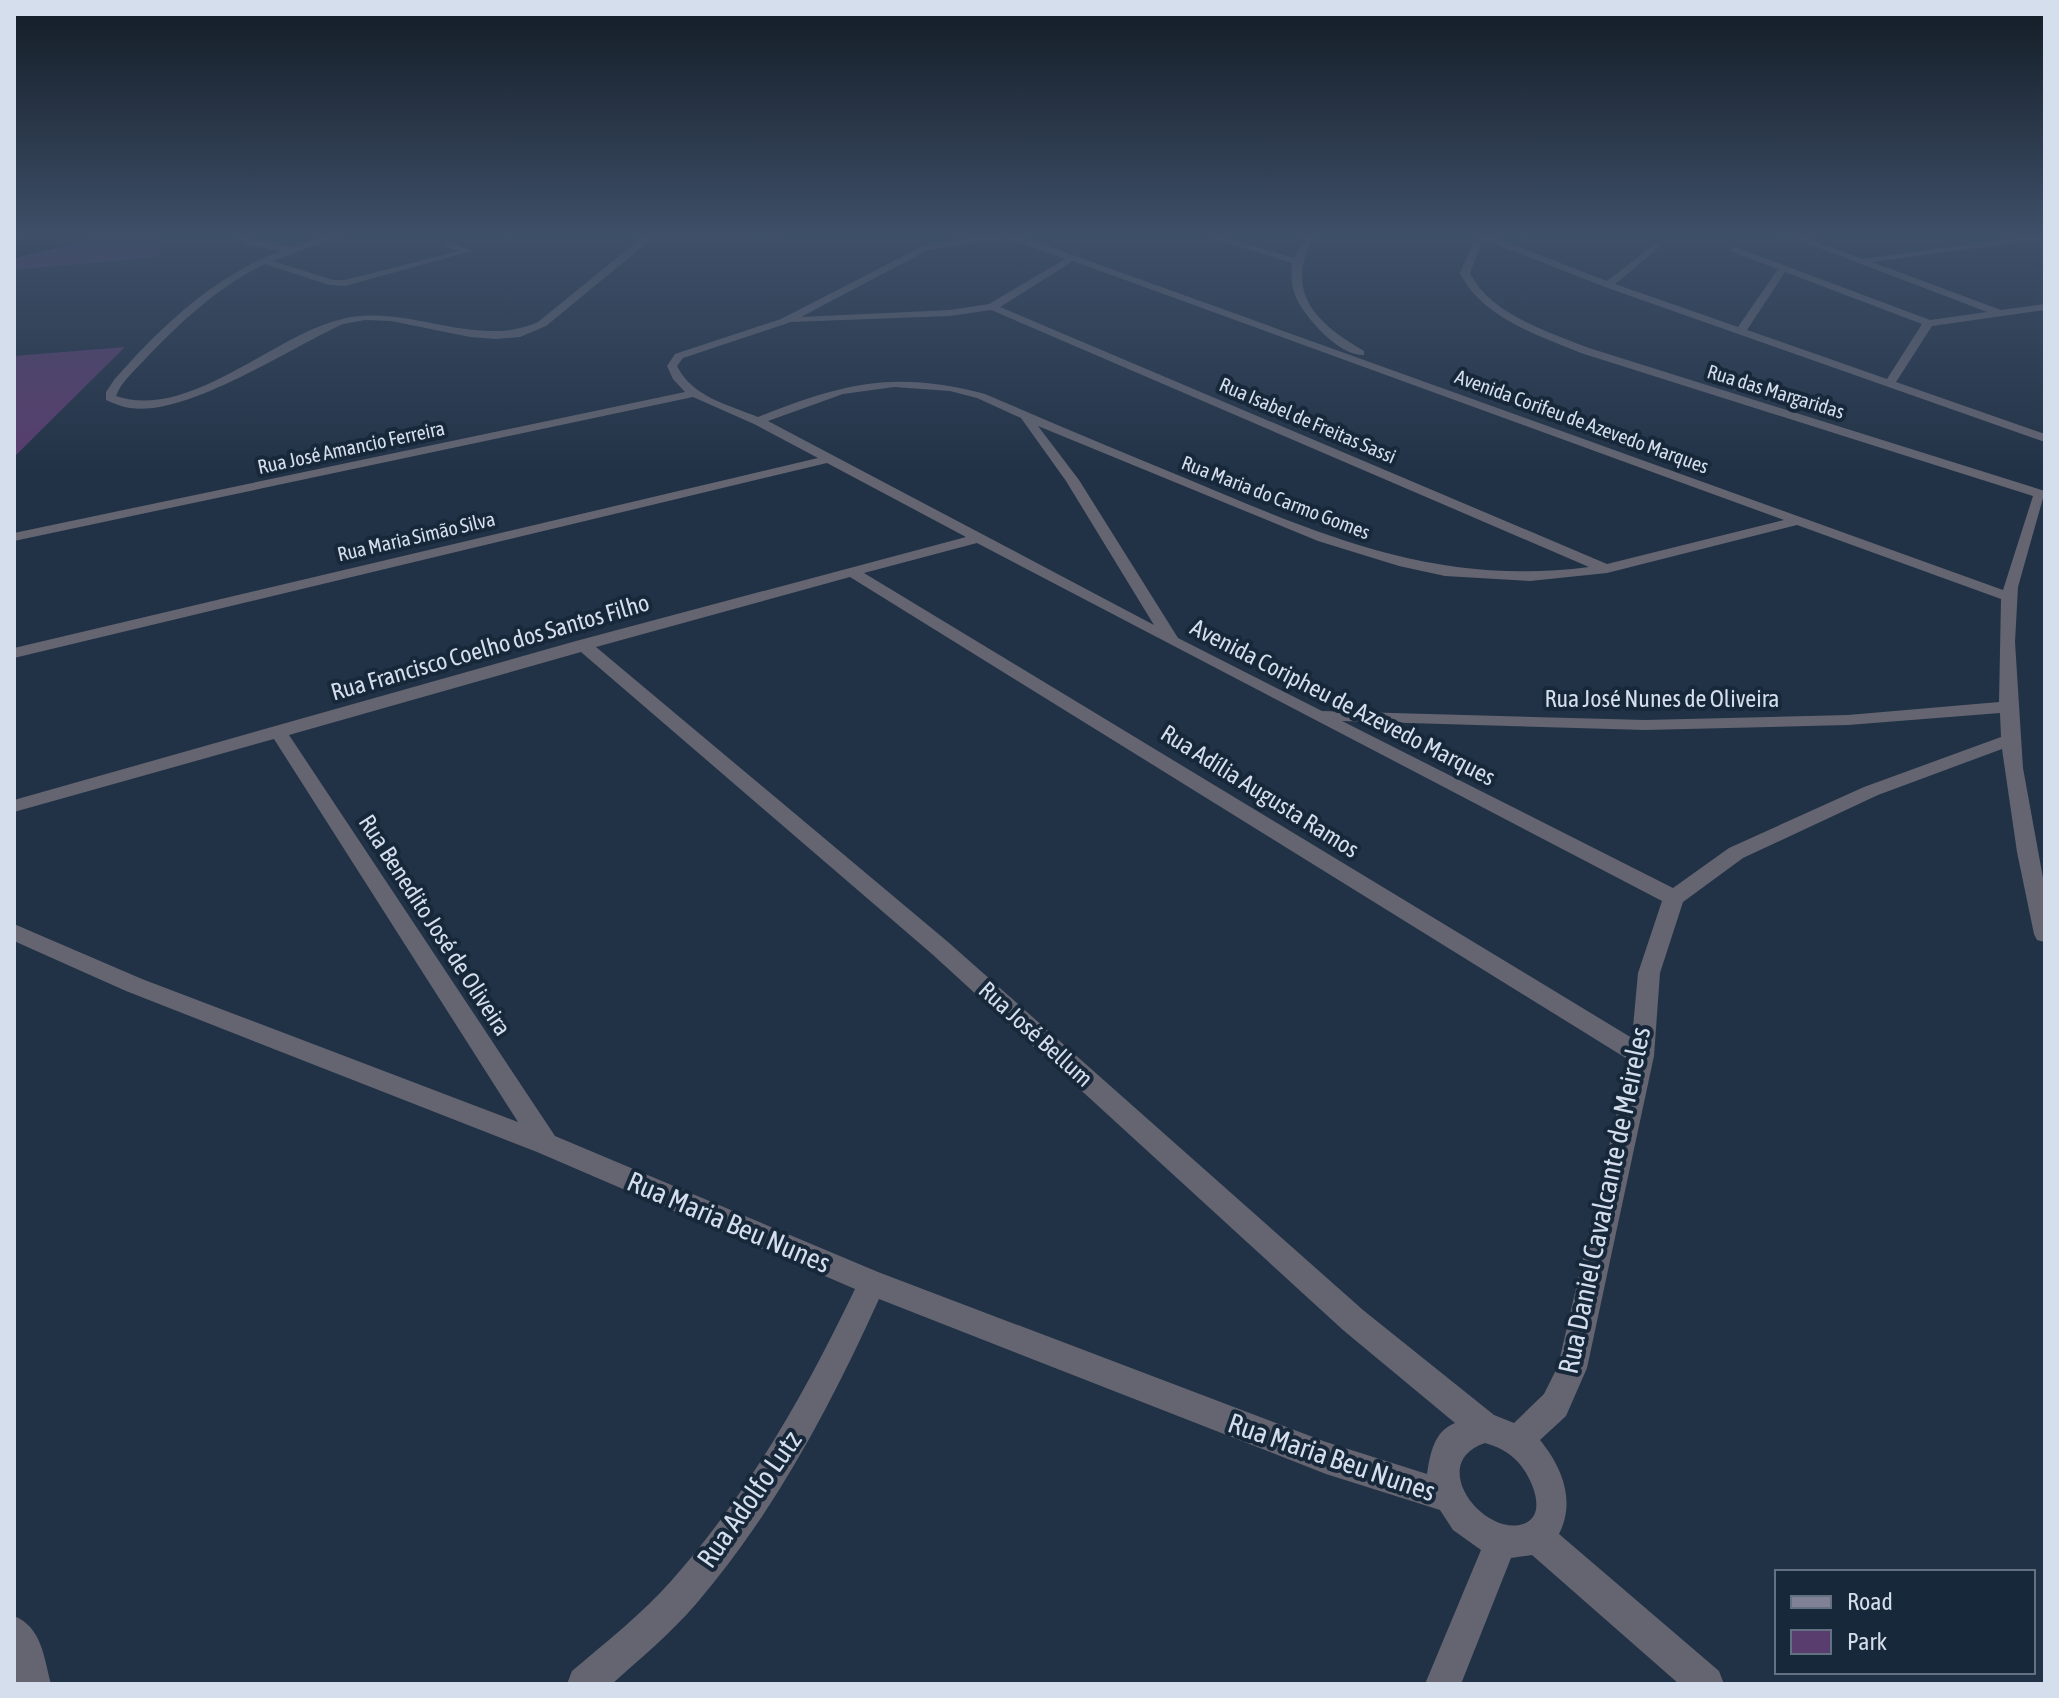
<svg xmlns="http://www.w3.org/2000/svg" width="2059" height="1698" font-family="'Asap Condensed',sans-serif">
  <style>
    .green { fill: #593d6e }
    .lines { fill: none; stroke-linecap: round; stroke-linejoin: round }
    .river { fill: #041819; fill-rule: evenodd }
    .street { fill: #646571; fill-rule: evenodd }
    .secondary { fill: #808194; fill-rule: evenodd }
    .labels { text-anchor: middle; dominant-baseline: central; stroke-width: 8; stroke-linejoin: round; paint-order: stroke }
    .far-street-label { font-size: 20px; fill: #d4deec; stroke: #18283b }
    .street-label { font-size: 24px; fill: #d4deec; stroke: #18283b }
    .near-street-label { font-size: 28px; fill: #d4deec; stroke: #18283b }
  </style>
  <rect width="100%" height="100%" fill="#223246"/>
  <!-- green -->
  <path class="green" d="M54 234H159V257L14 270V243Z
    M125 347 14 457V356Z"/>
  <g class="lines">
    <!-- river -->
    <path class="river" d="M40 234H94L90 240 14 258V240Z"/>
    <!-- street -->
    <path class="street" d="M228 234 291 247 331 234H345L273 261 333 280H345L459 251 444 246 447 241 472 251 345 286 329 285 265 264C219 286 182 321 147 357 136 370 122 380 116 396 190 421 273 335 342 319 409 303 474 350 538 322L646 234H929L653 238 546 326 520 337 496 339 470 337 391 321 365 320 343 324C290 348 186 417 130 408 122 407 113 403 106 400V392L114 380C160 327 215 275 281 251L248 245Z
      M994 234H1014L2003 590 2033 496 1581 353C1539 336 1481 317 1460 273L1477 234H1485L1607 281 1657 242 1660 247 1615 284 1738 327 1778 269 1730 251 1733 246 1930 320 1987 312 1783 234H1796L1862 259 2045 234V239L1872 262 2001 310 2045 304V310L1932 326 1896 382 2045 434V442L1605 287 1483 239 1470 273C1490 314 1549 332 1589 348L2045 491 2018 587 2015 642 2023 768 2045 889V942L2037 940 2034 934 2017 852 2002 749 1878 795 1743 858 1683 902 1660 973 1654 1056 1587 1368 1566 1416 1540 1440C1562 1467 1576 1501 1559 1534L1719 1671 1724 1684H1679L1532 1555 1511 1558 1461 1684H1425L1481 1550 1453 1530 1440 1510 1326 1474 879 1299C830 1407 774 1513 696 1604 671 1633 641 1658 612 1684H567L572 1671C606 1642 642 1614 672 1580 748 1494 805 1393 855 1289L537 1152 126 991 14 941V924L142 979 518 1122 274 739 14 812V800L576 641 966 537 827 463 14 658V648L818 458 754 424 693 397 14 541V533L685 392 673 379 667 366 675 354 781 319 923 246ZM1006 238 1065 259 989 304 950 310 801 317 928 250ZM1073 261 1784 520 1607 564 1000 307ZM1785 272 1922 324 1887 379 1747 330ZM991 310 1589 567C1441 586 1330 539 1197 483 1126 454 1055 424 985 394 895 370 843 383 758 417 729 405 692 397 677 366L683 358 791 322 950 316ZM894 387 950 391 977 398 1021 418 1066 481 1154 625 768 421 843 394ZM1038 426 1318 541 1399 566 1445 576 1530 581 1607 573 1797 525 2001 599 1999 702 1848 715 1645 720 1322 711 1178 638 1079 480ZM977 543 1662 901 1638 973 1632 1038 864 573ZM850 577 1629 1060 1558 1366 1544 1394 1514 1423 1494 1415 1363 1310 948 942 596 647ZM581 652 932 954 1343 1330 1455 1423C1434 1431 1430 1454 1427 1474L1326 1442 878 1272 555 1136 289 735ZM2000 713 2001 737 1864 787 1729 848 1673 888 1342 721 1645 730 1848 725ZM1485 1443C1498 1447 1507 1451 1517 1461 1530 1474 1550 1515 1523 1524 1483 1537 1426 1463 1485 1443Z
      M1199 234H1213L1294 258 1307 234H1315C1283 291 1314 322 1364 351V355C1340 357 1303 316 1295 295 1291 284 1291 275 1292 263Z
      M14 1616C42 1627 44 1658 51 1684H15Z"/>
    <!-- secondary -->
    <path class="secondary" d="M18 234H33L14 241V235Z"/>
  </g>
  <!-- sky -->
  <linearGradient id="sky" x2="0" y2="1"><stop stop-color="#131c26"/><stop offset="0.5" stop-color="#3e4f68"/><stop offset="1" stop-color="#3e4f68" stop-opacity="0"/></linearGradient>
  <rect width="2059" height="472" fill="url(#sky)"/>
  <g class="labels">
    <!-- far-street labels -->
    <g class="far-street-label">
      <text transform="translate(1776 391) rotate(17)">Rua das Margaridas</text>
      <text transform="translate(1308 420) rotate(23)">Rua Isabel de Freitas Sassi</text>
      <text transform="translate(1582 421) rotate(20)">Avenida Corifeu de Azevedo Marques</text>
      <text transform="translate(351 447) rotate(-12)">Rua José Amancio Ferreira</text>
      <text transform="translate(1276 497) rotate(21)">Rua Maria do Carmo Gomes</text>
      <text transform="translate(416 536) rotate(-13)">Rua Maria Simão Silva</text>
    </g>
    <!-- street labels -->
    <g class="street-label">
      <text transform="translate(490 647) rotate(-16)">Rua Francisco Coelho dos Santos Filho</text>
      <text x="1662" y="698">Rua José Nunes de Oliveira</text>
      <text transform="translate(1343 702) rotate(27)">Avenida Coripheu de Azevedo Marques</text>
      <text transform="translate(1260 791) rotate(32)">Rua Adília Augusta Ramos</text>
      <text transform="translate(435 925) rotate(57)">Rua Benedito José de Oliveira</text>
      <text transform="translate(1036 1034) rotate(42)">Rua José Bellum</text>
    </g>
    <!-- near-street labels -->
    <g class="near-street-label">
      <text transform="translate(1604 1200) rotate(-78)">Rua Daniel Cavalcante de Meireles</text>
      <text transform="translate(729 1222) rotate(23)">Rua Maria Beu Nunes</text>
      <text transform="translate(1332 1457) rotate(19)">Rua Maria Beu Nunes</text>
      <text transform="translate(749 1499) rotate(-55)">Rua Adolfo Lutz</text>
    </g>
  </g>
  <!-- border -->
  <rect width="2059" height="1698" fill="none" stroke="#d4deec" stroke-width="32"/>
  <!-- legend -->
  <rect x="1775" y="1570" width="260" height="104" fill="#18283b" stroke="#637182" stroke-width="2"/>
  <rect x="1791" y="1596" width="40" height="12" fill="#808194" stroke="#637182" stroke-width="2"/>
  <text x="1847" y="1610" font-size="24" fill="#d4deec">Road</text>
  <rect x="1791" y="1630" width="40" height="24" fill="#593d6e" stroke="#637182" stroke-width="2"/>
  <text x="1847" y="1650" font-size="24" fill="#d4deec">Park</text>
</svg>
